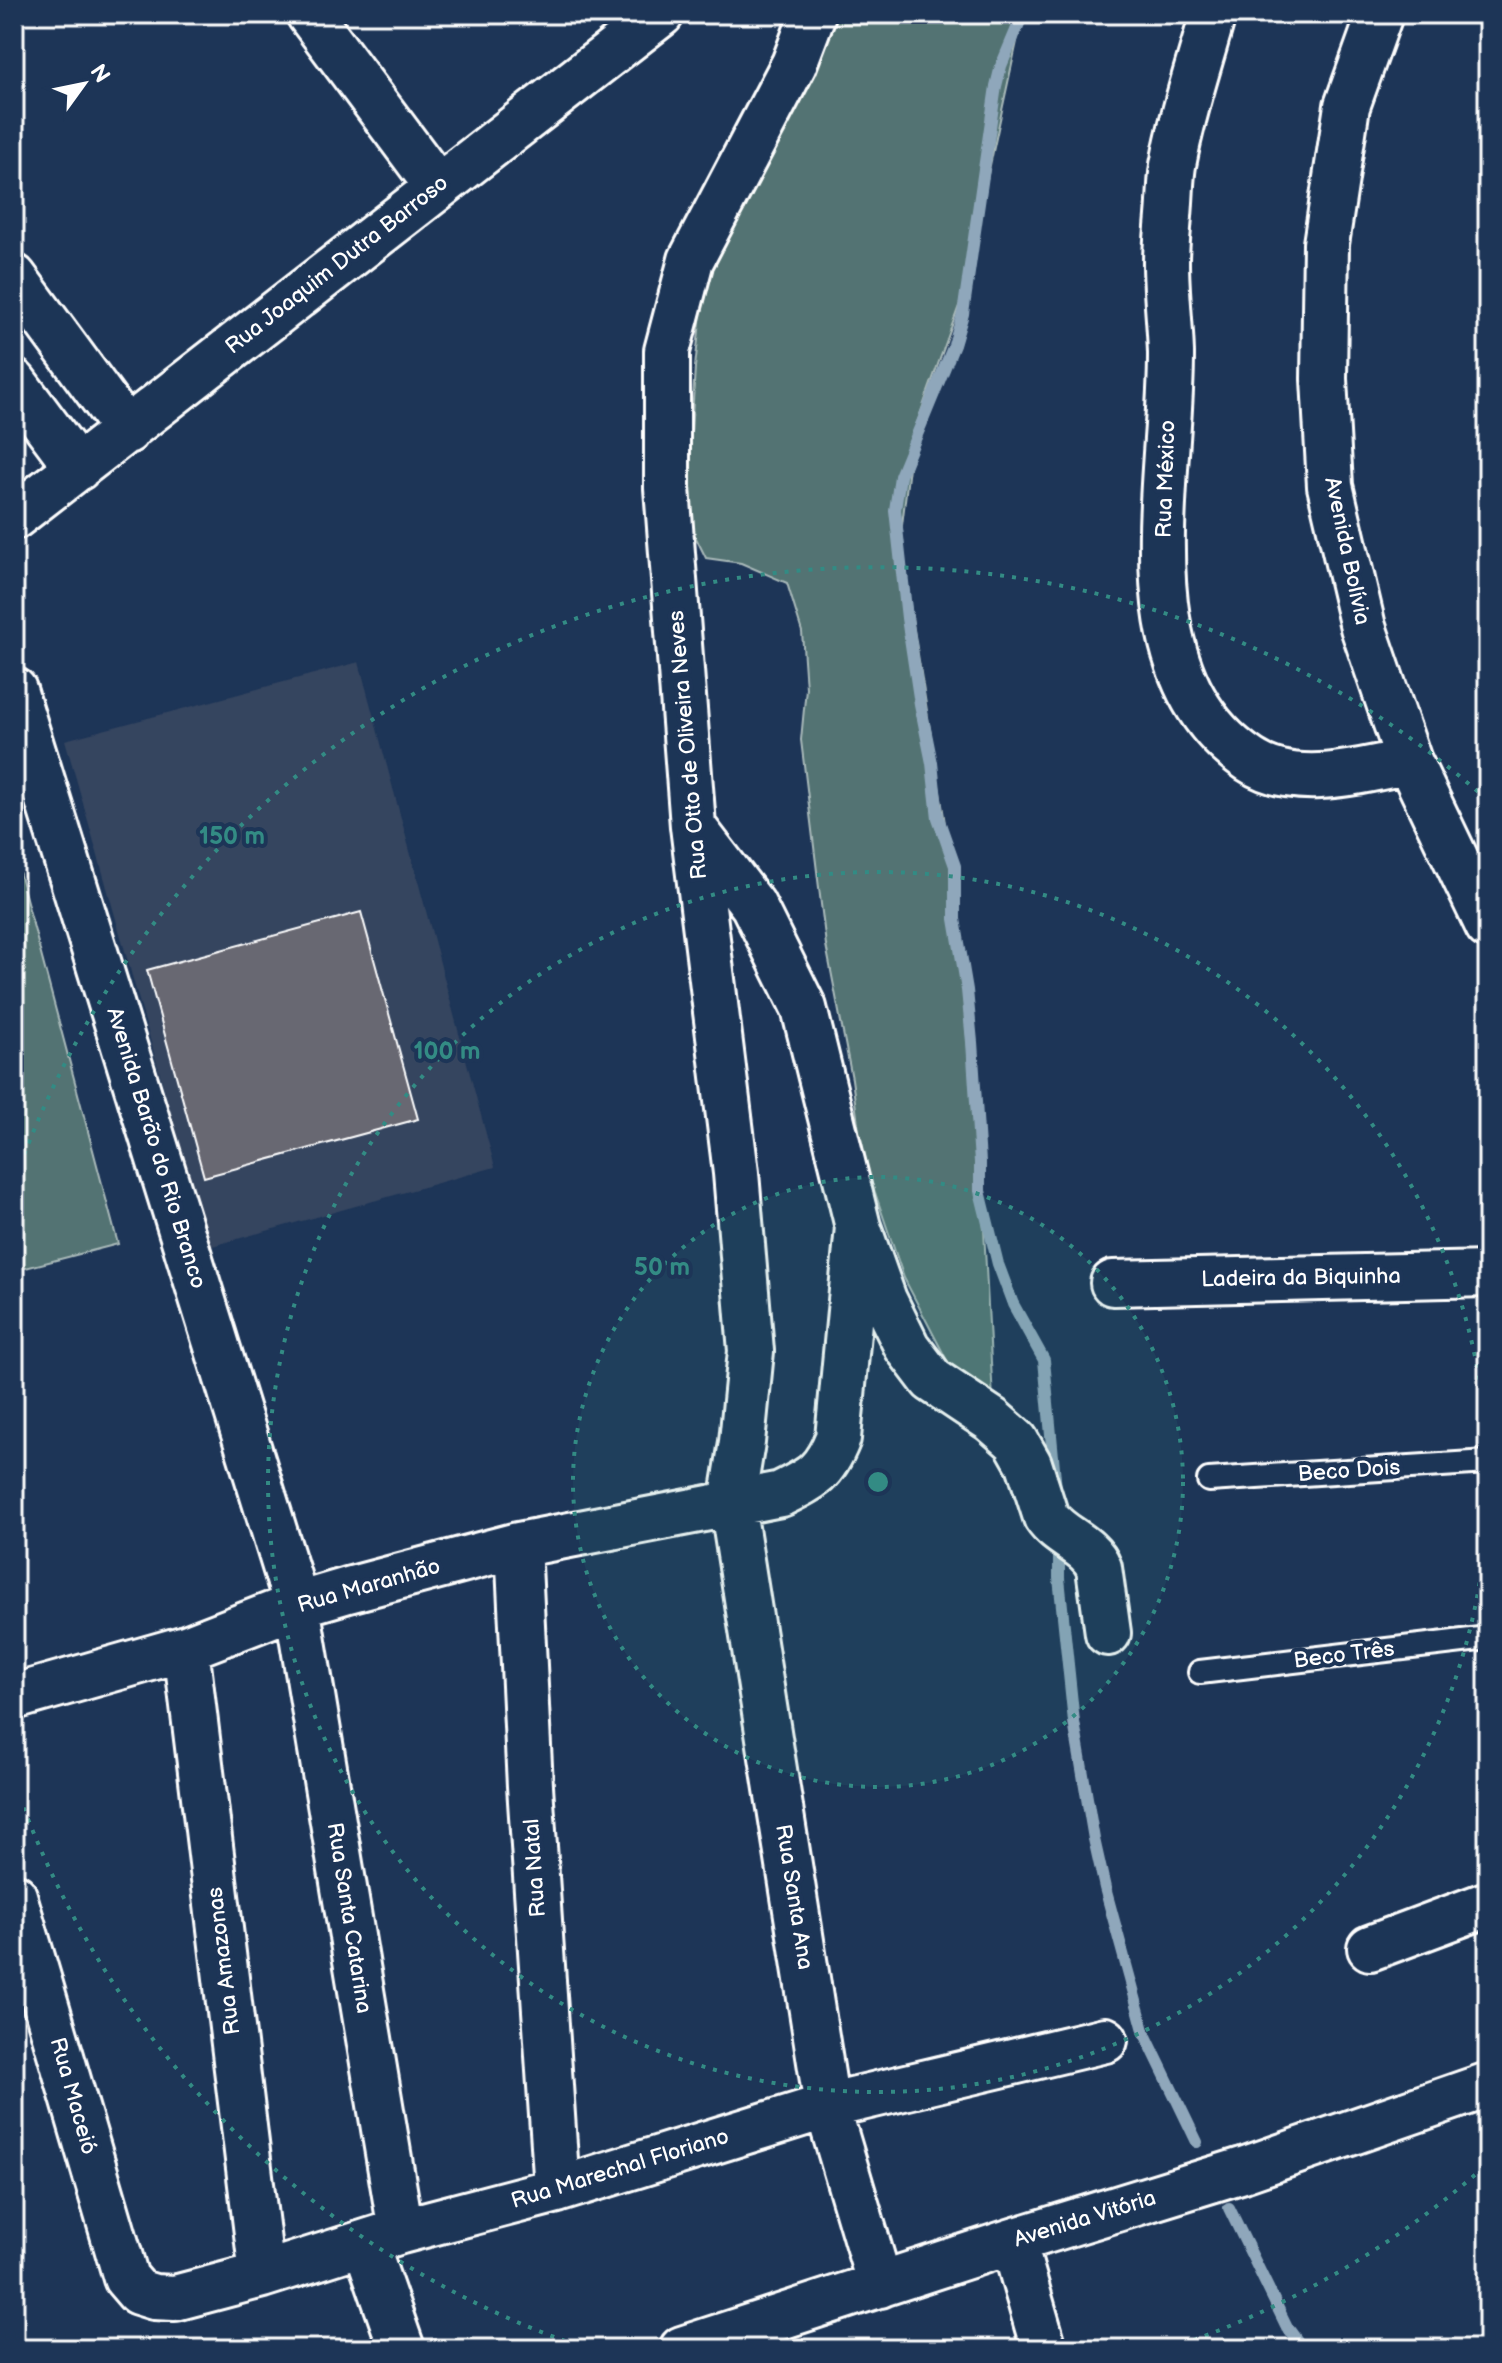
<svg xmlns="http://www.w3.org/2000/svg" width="1502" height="2363" font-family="'Balsamiq Sans',sans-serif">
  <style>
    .built { fill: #34445f }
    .green { fill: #537373; stroke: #a9b9b9; stroke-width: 2 }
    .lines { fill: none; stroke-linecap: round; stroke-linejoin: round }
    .stream { stroke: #8fa7bb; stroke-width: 12 }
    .building { fill: #686772; stroke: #fff; stroke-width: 2 }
    .service-casing { stroke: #fff; stroke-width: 28 }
    .minor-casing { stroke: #fff; stroke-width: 50 }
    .service { stroke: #1d3557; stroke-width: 22 }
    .minor { stroke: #1d3557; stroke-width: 44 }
    .ring { fill: none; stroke: #338b84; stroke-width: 4; stroke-dasharray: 4 8 }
    .labels { text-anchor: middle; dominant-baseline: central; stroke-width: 8; stroke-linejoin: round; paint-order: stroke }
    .street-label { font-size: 22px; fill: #fff; stroke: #1d3557 }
    .centre { fill: #338b84; stroke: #1d3557; stroke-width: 4 }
    .ring-label { font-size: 24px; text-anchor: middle; font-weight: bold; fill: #338b84; stroke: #1d3557; stroke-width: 8; stroke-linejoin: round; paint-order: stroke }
  </style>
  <rect width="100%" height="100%" fill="#1d3557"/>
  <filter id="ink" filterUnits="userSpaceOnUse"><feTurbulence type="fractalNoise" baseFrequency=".0125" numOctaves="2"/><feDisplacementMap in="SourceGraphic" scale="16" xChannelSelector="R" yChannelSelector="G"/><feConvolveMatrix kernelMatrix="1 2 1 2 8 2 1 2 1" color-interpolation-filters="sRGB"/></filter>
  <g filter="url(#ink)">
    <!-- built -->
    <path class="built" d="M359 662 495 1167 209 1247 65 740Z"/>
    <!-- green -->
    <path class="green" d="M837 14H1023L960 303 913 434 900 542 952 867 984 1230 993 1400 965 1395 904 1278 862 1154 852 1079 826 945 801 740 806 688 802 632 787 583 741 563 706 558 686 518 695 367 703 295 729 227Z
      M14 853 118 1244 14 1271Z"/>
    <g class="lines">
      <!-- stream -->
      <path class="stream" d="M1023 14 1001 66 996 86 963 314 954 345 900 476 895 510 907 618 920 704 932 763 938 818 955 866V919L967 990 972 1042 980 1162V1191L998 1264 1013 1304 1044 1360 1056 1489
        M1059 1555V1578L1074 1722 1094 1839 1105 1888 1145 2034 1197 2142
        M1229 2208 1287 2327 1303 2349"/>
    </g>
    <!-- building -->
    <path class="building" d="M361 912 418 1119 204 1177 147 970Z"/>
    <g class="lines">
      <defs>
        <path id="service" d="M1209 1480 1488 1462
          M1200 1672 1488 1638"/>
        <path id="minor" d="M309 14 437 186
          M813 14 794 64 691 260 667 351V488L693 826 736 1173 751 1351 742 1442 732 1503 827 2106 880 2285
          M1213 14C1200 62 1183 111 1174 160 1171 173 1171 188 1170 202 1169 222 1166 242 1166 262 1166 292 1170 322 1171 353 1172 482 1121 673 1250 760 1294 790 1361 771 1409 761
          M1380 14 1347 106 1326 244 1324 379 1330 486 1363 627 1409 761 1488 926
          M14 277 127 431
          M14 382 78 468
          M14 517 661 14
          M14 690 297 1605 401 2231
          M693 827 753 905 804 1008 858 1227 884 1300 907 1347 932 1380 992 1420 1016 1441 1029 1464 1046 1517C1060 1538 1090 1544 1099 1568L1108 1633
          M1113 1283 1488 1274
          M518 1545 530 1786 557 2190
          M186 1648 262 2275
          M14 1697 186 1648 297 1605 348 1590 518 1545 781 1494C813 1478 824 1473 838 1438L858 1227
          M14 1896 126 2278 138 2292 154 2297 175 2298 262 2275 401 2231 557 2190 827 2106 1105 2040
          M1370 1948 1488 1904
          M1013 2241 1044 2349
          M365 2243 402 2349
          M682 2349 1013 2241 1243 2170 1488 2085"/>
      </defs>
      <!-- service casing -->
      <use href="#service" class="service-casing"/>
      <!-- minor casing -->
      <use href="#minor" class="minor-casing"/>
      <!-- service -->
      <use href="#service" class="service"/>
      <!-- minor -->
      <use href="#minor" class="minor"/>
    </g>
  </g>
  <!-- distance rings -->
  <circle cx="878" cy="1482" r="305" fill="#338b84" fill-opacity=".12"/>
  <g class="ring">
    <circle cx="878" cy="1482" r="305"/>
    <path d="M1488 1487A610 610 0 1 1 1488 1477"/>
    <path d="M1484 2167A914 914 0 0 1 1168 2349M588 2349A914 914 0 0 1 16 1787M16 1177A914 914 0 0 1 1484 797"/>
  </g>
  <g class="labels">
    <!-- street labels -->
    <g class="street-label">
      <text transform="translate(337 265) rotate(-38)">Rua Joaquim Dutra Barroso</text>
      <text transform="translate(1166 479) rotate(-88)">Rua México</text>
      <text transform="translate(1347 551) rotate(78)">Avenida Bolívia</text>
      <text transform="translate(688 745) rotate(-95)">Rua Otto de Oliveira Neves</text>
      <text transform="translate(156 1148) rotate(73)">Avenida Barão do Rio Branco</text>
      <text transform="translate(1301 1278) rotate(-1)">Ladeira da Biquinha</text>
      <text transform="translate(1349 1471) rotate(-4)">Beco Dois</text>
      <text transform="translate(369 1586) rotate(-16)">Rua Maranhão</text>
      <text transform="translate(1344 1655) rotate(-7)">Beco Três</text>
      <text transform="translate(535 1868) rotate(-94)">Rua Natal</text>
      <text transform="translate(794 1897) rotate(81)">Rua Santa Ana</text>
      <text transform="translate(349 1918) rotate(81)">Rua Santa Catarina</text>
      <text transform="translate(224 1961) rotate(-97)">Rua Amazonas</text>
      <text transform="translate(73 2096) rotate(74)">Rua Maceió</text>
      <text transform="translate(620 2169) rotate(-17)">Rua Marechal Floriano</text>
      <text transform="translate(1085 2219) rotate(-17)">Avenida Vitória</text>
    </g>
  </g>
  <circle cx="878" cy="1482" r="12" class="centre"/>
  <g class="ring-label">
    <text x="232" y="844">150 m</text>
    <text x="447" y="1059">100 m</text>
    <text x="662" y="1275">50 m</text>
  </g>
  <!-- margin -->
  <rect width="1502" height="2363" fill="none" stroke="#1d3557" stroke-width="48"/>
  <rect x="24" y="24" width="1454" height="2315" fill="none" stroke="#fff" stroke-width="3" filter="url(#ink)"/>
  <!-- north arrow -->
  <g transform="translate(84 84) rotate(57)" stroke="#1d3557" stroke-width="6" paint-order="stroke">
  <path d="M0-6L14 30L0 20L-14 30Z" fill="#ffffff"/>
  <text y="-12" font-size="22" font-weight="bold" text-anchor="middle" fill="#ffffff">N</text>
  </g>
</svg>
